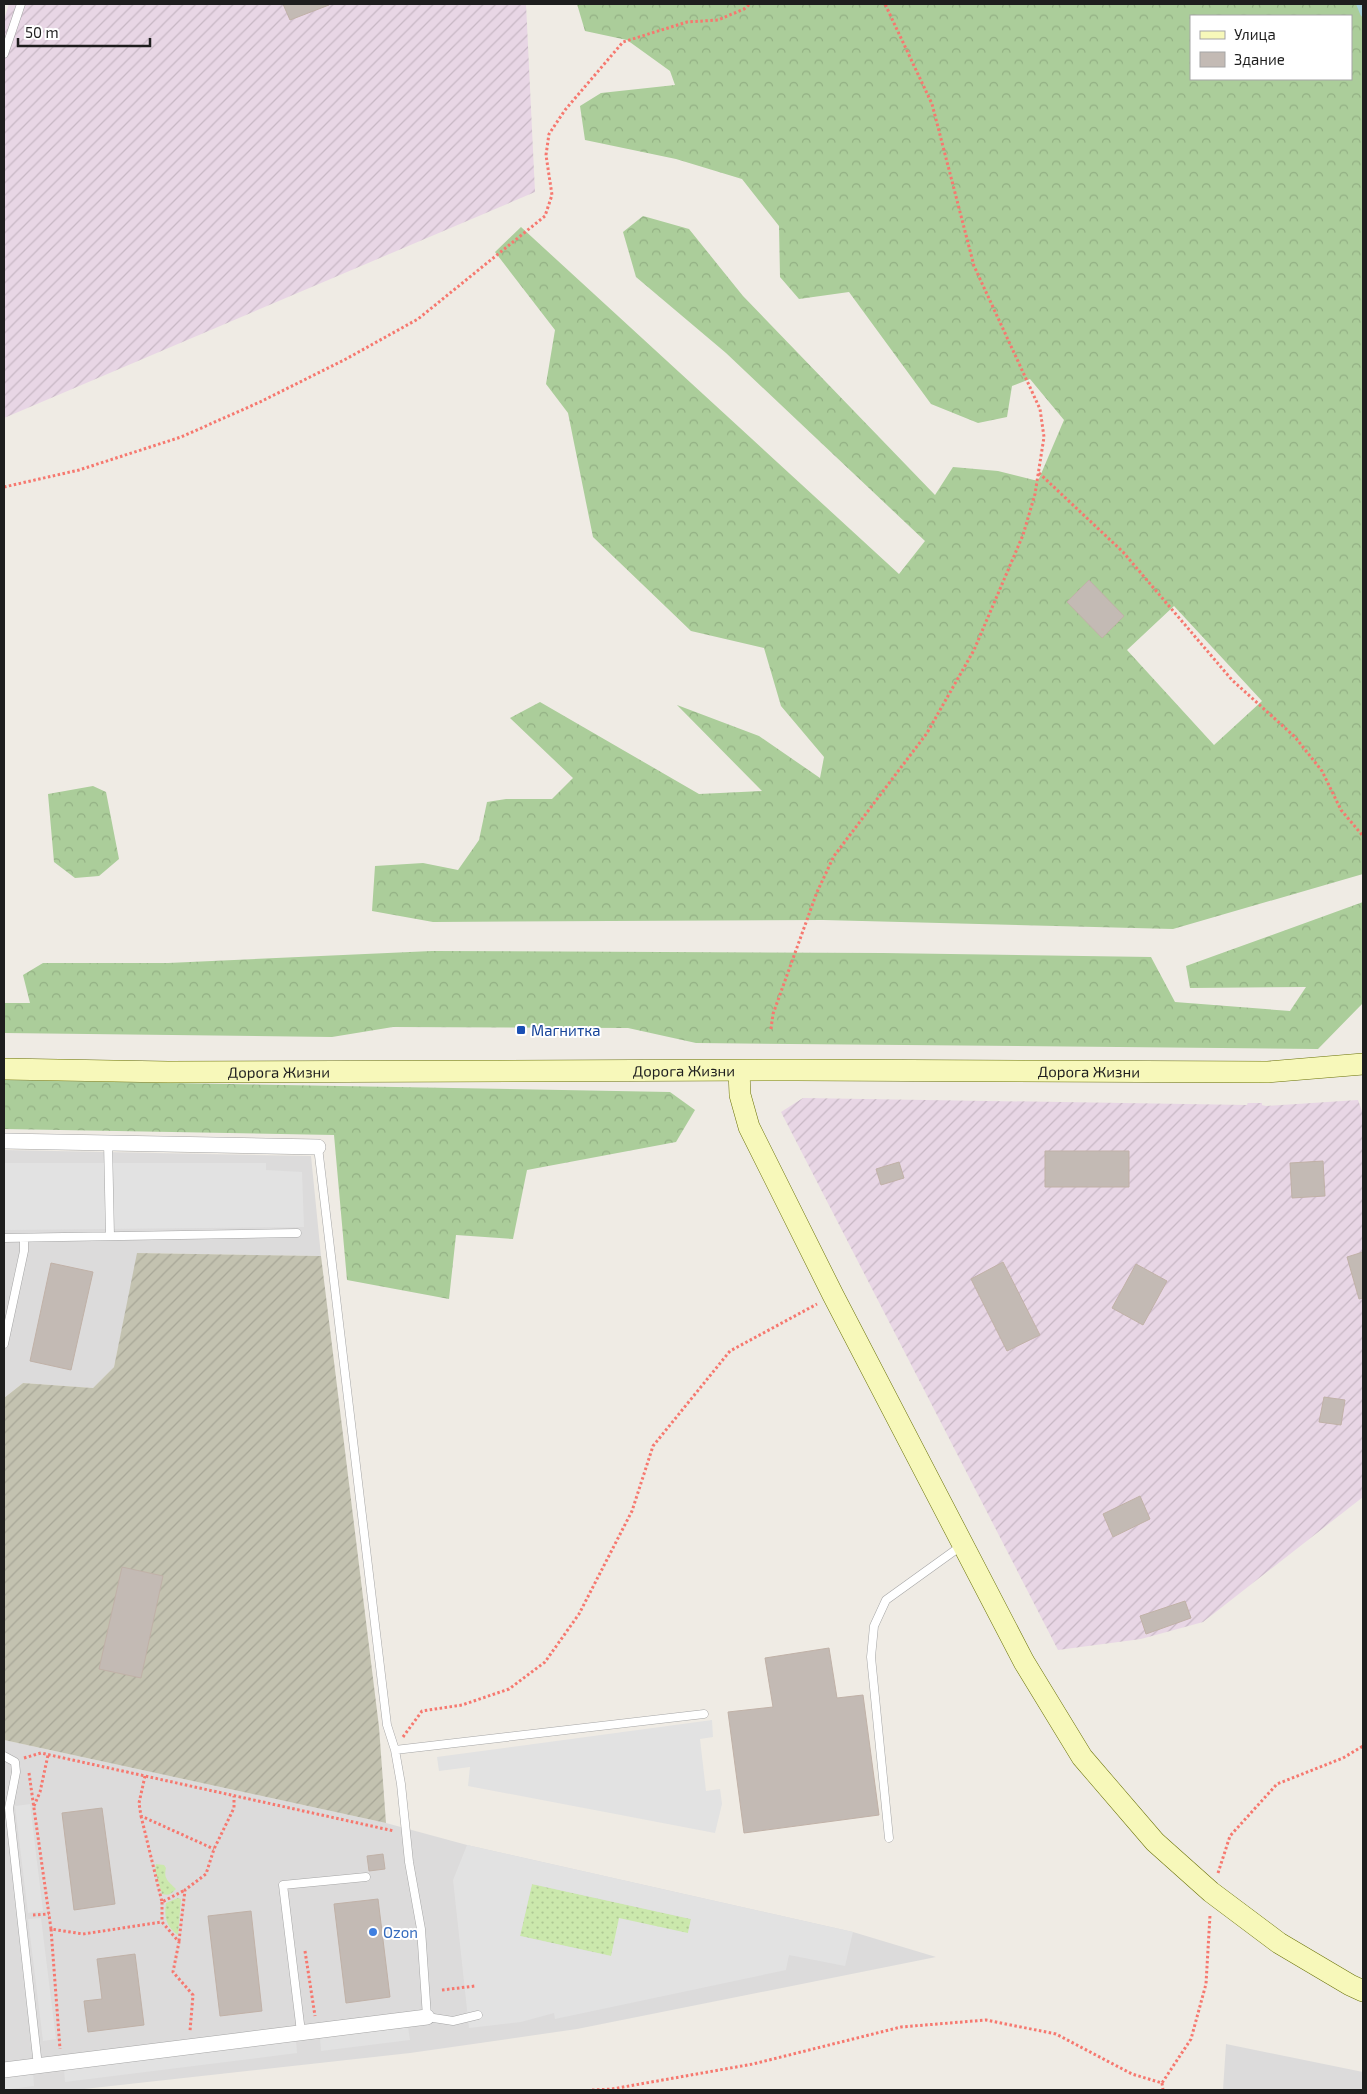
<svg xmlns="http://www.w3.org/2000/svg" width="1367" height="2094" font-family="'Exo 2',sans-serif">
  <style>
    .residential { fill: #dcdbdb }
    .industrial { fill: url(#industrial-furrows) }
    .construction { fill: url(#construction-furrows) }
    .grass { fill: url(#grass-dots) }
    .forest { fill: url(#forest-crowns); fill-rule: evenodd }
    .parking { fill: #e2e2e2; fill-rule: evenodd }
    .lines { fill: none; stroke-linecap: round; stroke-linejoin: round }
    .stream { stroke: #a6d1db; stroke-width: 5.5 }
    .building { fill: #c3bab4; stroke: #c0b1a7 }
    .lane-casing { stroke: #a5a5a5; stroke-width: 9 }
    .street-casing { stroke: #a5a5a5; stroke-width: 16 }
    .secondary-casing { stroke: #6a7208; stroke-width: 22 }
    .path { stroke: #f6786f; stroke-width: 3; stroke-dasharray: 2.5 2.5; stroke-linecap: butt }
    .lane { stroke: #fff; stroke-width: 8 }
    .street { stroke: #fff; stroke-width: 15 }
    .secondary { stroke: #f7f8ba; stroke-width: 21 }
    .transit-dot { fill: #1a4fb4; stroke: #fff; stroke-width: 2 }
    .shop-dot { fill: #3f7fe0; stroke: #fff; stroke-width: 2 }
    .labels { text-anchor: middle; dominant-baseline: central; stroke-width: 4; stroke-linejoin: round; paint-order: stroke }
    .transit-label { font-size: 15px; fill: #164399; stroke: #fff; text-anchor: start }
    .street-label { font-size: 15px; fill: #1e1e1e; stroke: #fff }
    .shop-label { font-size: 15px; fill: #366cbe; stroke: #fff; text-anchor: start }
  </style>
  <defs>
    <pattern id="industrial-furrows" width="10" height="10" patternUnits="userSpaceOnUse" patternTransform="scale(1.25)"><rect width="10" height="10" fill="#e8d6e5"/><path d="M-1 1l2-2M0 10L10 0M9 11l2-2" fill="none" stroke="#c7b7c4"/></pattern>
    <pattern id="construction-furrows" width="10" height="10" patternUnits="userSpaceOnUse" patternTransform="scale(1.25)"><rect width="10" height="10" fill="#c3c2b0"/><path d="M-1 1l2-2M0 10L10 0M9 11l2-2" fill="none" stroke="#a7a697"/></pattern>
    <pattern id="grass-dots" width="8" height="8" patternUnits="userSpaceOnUse" patternTransform="scale(1.25)"><rect width="8" height="8" fill="#cbe8ac"/><path d="M2 2h.1M6 6h.1" fill="none" stroke="#aec794" stroke-width="1.8" stroke-linecap="round"/></pattern>
    <pattern id="forest-crowns" width="20" height="18" patternUnits="userSpaceOnUse" patternTransform="scale(1.25)"><rect width="20" height="18" fill="#abcd9a"/><path d="M2 6a3 3 0 1 1 6 0M12 15a3 3 0 1 1 6 0" fill="none" stroke="#93b084"/></pattern>
  </defs>
  <rect width="100%" height="100%" fill="#efebe4"/>
  <!-- residential -->
  <path class="residential" d="M4 1150 311 1156 321 1256 138 1253 114 1367 93 1388 23 1383 4 1398Z
    M4 1740 386 1823 467 1845 853 1932 936 1957 577 2029 410 2053 75 2090H4Z
    M1226 2044 1363 2072V2090H1223Z"/>
  <!-- industrial -->
  <path class="industrial" d="M9 4H526L535 192 4 418V20Z
    M803 1098 1247 1105 1248 1103H1262V1105L1266 1106 1358 1100 1363 1114V1497L1203 1622 1141 1639 1058 1650 781 1112Z"/>
  <!-- construction -->
  <path class="construction" d="M137 1253 321 1256 379 1727 386 1823 4 1740V1398L23 1383 93 1388 114 1367Z"/>
  <!-- grass -->
  <path class="grass" d="M156 1864 164 1865 166 1868C163 1879 169 1882 176 1889 171 1894 169 1896 162 1894L155 1870Z
    M532 1884 691 1919 688 1933 611 1956 520 1936Z
    M178 1898 181 1899 178 1935C166 1926 164 1917 166 1903Z"/>
  <!-- forest -->
  <path class="forest" d="M577 4H1363V874L1173 929 823 920 433 922 372 911 375 866 423 863 458 870 479 840 487 802 506 799H552L573 778 510 718 540 702 699 794 762 791 677 705 759 736 820 778 824 757 781 706 764 648 691 631 593 537 568 413 546 384 555 330 495 252 521 227 899 574 925 541 726 353 636 277 623 232 643 216 689 229 743 296 935 495 953 467 998 471 1038 481 1064 420 1030 379 1012 386 1007 417 978 423 931 404 849 292 799 299 780 277 779 226 742 179 676 159 585 140 580 106 601 93 675 85 670 71 627 40 585 31ZM1191 16H1351V79H1191ZM1174 606 1262 701 1214 745 1127 650Z
    M93 786 106 792 119 859 99 876 75 878 54 862 48 794Z
    M1363 902V1003L1318 1049 696 1043 628 1028 393 1027 332 1037 4 1033V1003H30L23 975 43 963H168L432 951 883 953 1151 957 1175 1002 1290 1011 1306 987 1190 988 1186 966Z
    M4 1080 670 1092 695 1110 676 1142 527 1170 513 1239 456 1235 449 1299 347 1280 334 1135 4 1129Z"/>
  <!-- parking -->
  <path class="parking" d="M4 1163H266V1170L302 1172 304 1227 4 1230Z
    M712 1720 713 1737 700 1739 706 1791 720 1789 722 1804 715 1833 468 1786 470 1767 439 1771 437 1757Z
    M30 1804 43 1911 28 1913 15 1806Z
    M467 1845 853 1932 845 1966 789 1955 786 1970 555 2019 554 2013 521 2022 469 2028 453 1880ZM532 1884 691 1919 688 1933 619 1918 611 1956 520 1936Z
    M41 1918 56 2039 43 2041 28 1919Z
    M408 2027 410 2040 321 2051 320 2038Z
    M296 2040 297 2053 65 2082 64 2069Z
    M33 2072 34 2086 4 2090V2075Z"/>
  <g class="lines">
    <!-- stream -->
    <path class="stream" d="M1359 4 1363 14"/>
  </g>
  <!-- building -->
  <path class="building" d="M283 4H329V5L290 20Z
    M1089 580 1124 616 1102 638 1067 602Z
    M1045 1151H1129V1187H1045Z
    M1323 1161 1325 1196 1292 1198 1290 1163Z
    M899 1162 904 1178 881 1185 876 1169Z
    M1363 1252V1298L1359 1299 1347 1257Z
    M1003 1262 1040 1335 1007 1351 971 1279Z
    M51 1263 93 1272 71 1370 30 1361Z
    M1136 1264 1167 1281 1143 1325 1112 1308Z
    M1324 1397 1345 1400 1341 1425 1319 1422Z
    M1140 1496 1150 1519 1113 1537 1103 1514Z
    M122 1567 163 1576 141 1678 99 1669Z
    M1185 1601 1191 1618 1146 1634 1140 1616Z
    M829 1648 837 1698 863 1695 879 1815 744 1833 728 1712 773 1707 765 1658Z
    M102 1808 115 1904 74 1910 62 1813Z
    M383 1854 385 1869 369 1871 367 1856Z
    M378 1899 390 1997 346 2003 334 1904Z
    M251 1911 262 2011 220 2016 208 1916Z
    M135 1954 144 2025 88 2032 84 2001 102 1999 97 1959Z"/>
  <g class="lines">
    <defs>
      <path id="lane" d="M4 54 21 4
        M108 1142 110 1236
        M318 1147 387 1725 395 1750 401 1784 409 1862 421 1929 427 2017 453 2021 478 2015
        M4 1238 297 1233
        M4 1344 24 1251V1238
        M395 1750 704 1714
        M4 1756 15 1762 16 1772 9 1808 38 2066
        M889 1838 871 1657 874 1626 886 1600 961 1546
        M301 2032 283 1885 366 1877"/>
      <path id="street" d="M4 1141 318 1147
        M4 2070 427 2017"/>
      <g id="secondary">
        <path id="s1" d="M4 1069 168 1072 798 1070 1268 1072 1363 1064"/>
        <path d="M739 1071 740 1095 749 1127 833 1295 1024 1662 1082 1757 1155 1842 1211 1892 1279 1943 1350 1985 1363 1991"/>
      </g>
    </defs>
    <!-- lane casing -->
    <use href="#lane" class="lane-casing"/>
    <!-- street casing -->
    <use href="#street" class="street-casing"/>
    <!-- secondary casing -->
    <use href="#secondary" class="secondary-casing"/>
    <!-- path -->
    <path class="path" d="M1039 473 1123 552 1232 680 1295 737 1322 771 1341 810 1363 836
      M4 487 79 470 181 437 260 402 346 359 418 319 545 216 552 195 546 155 549 134 565 110 623 42 687 22 718 20 744 9 750 4
      M771 1029 773 1014 817 892 834 856 927 733 974 650 1023 535 1035 494 1044 437 1040 409 974 266 932 104 885 4
      M403 1737 422 1711 462 1705 509 1689 545 1662 579 1614 632 1511 653 1446 730 1351 817 1304
      M24 1758 41 1753 394 1831
      M29 1773 51 1929 83 1934 162 1922 179 1942 173 1972 193 1995 190 2031
      M145 1776 139 1803 141 1816 214 1849
      M34 1806 40 1792 48 1755
      M141 1816 162 1902 185 1890
      M1218 1873 1230 1836 1277 1784 1343 1758 1363 1746
      M162 1902V1922
      M33 1915 49 1914
      M51 1929 60 2049
      M179 1941 185 1890 206 1874 214 1849 234 1808V1796
      M305 1951 315 2016
      M442 1990 475 1986
      M1162 2083 1163 2090
      M592 2090 612 2089 753 2064 901 2027 986 2020 1056 2034 1132 2074 1162 2083 1191 2039 1206 1984 1210 1915"/>
    <!-- lane -->
    <use href="#lane" class="lane"/>
    <!-- street -->
    <use href="#street" class="street"/>
    <!-- secondary -->
    <use href="#secondary" class="secondary"/>
  </g>
  <!-- markers -->
  <rect class="transit-dot" x="516" y="1025" width="10" height="10" rx="2.5"/>
  <circle class="shop-dot" cx="373" cy="1932" r="5"/>
  <g class="labels">
    <!-- transit labels -->
    <g class="transit-label">
      <text x="531" y="1030">Магнитка</text>
    </g>
    <!-- street labels -->
    <g class="street-label">
      <text stroke="none"><textPath href="#s1" startOffset="680">Дорога Жизни</textPath></text>
      <text stroke="none"><textPath href="#s1" startOffset="1085">Дорога Жизни</textPath></text>
      <text stroke="none"><textPath href="#s1" startOffset="275">Дорога Жизни</textPath></text>
    </g>
    <!-- shop labels -->
    <g class="shop-label">
      <text x="383" y="1932">Ozon</text>
    </g>
  </g>
  <!-- border -->
  <rect width="1367" height="2094" fill="none" stroke="#1e1e1e" stroke-width="10"/>
  <!-- legend -->
  <rect x="1190" y="15" width="162" height="65" fill="#ffffff" stroke="#a5a5a5"/>
  <rect x="1200" y="31" width="25" height="8" fill="#f7f8ba" stroke="#a5a5a5"/>
  <text x="1234" y="40" font-size="15" fill="#1e1e1e">Улица</text>
  <rect x="1200" y="52" width="25" height="15" fill="#c3bab4" stroke="#a5a5a5"/>
  <text x="1234" y="65" font-size="15" fill="#1e1e1e">Здание</text>
  <!-- scale -->
  <path d="M18 38v8h132v-8" fill="none" stroke="#1e1e1e" stroke-width="2.5"/>
  <text x="25" y="38" font-size="15" fill="#1e1e1e" stroke="#ffffff" stroke-width="4" paint-order="stroke">50 m</text>
</svg>
